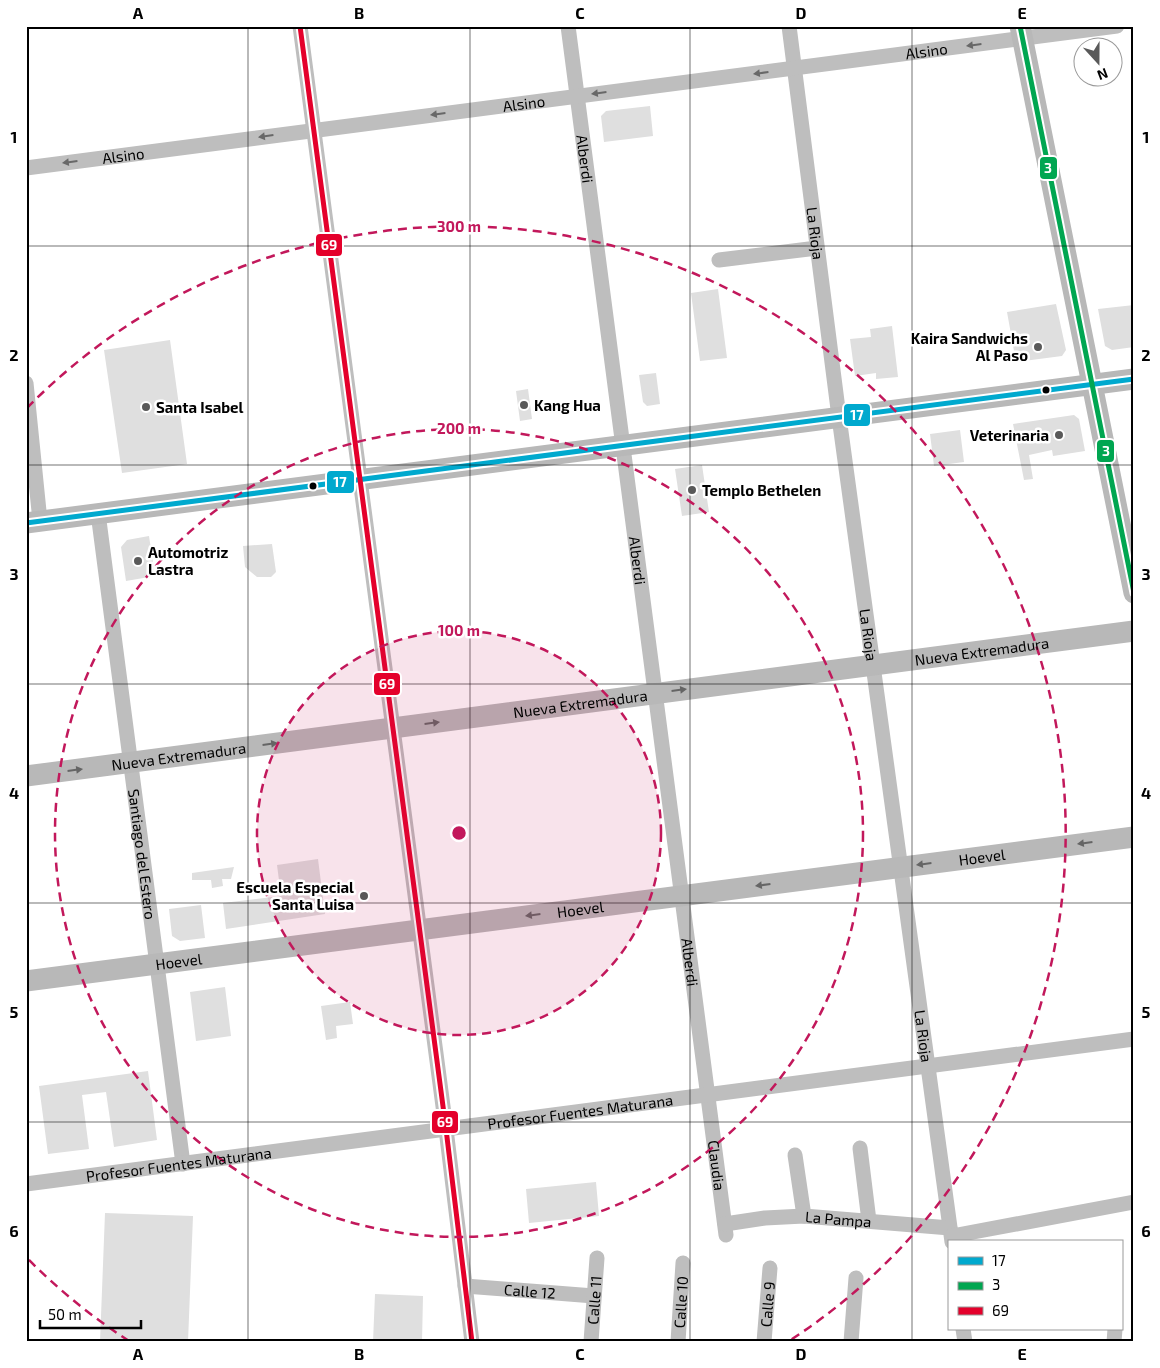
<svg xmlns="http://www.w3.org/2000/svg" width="1160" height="1368" font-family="'Exo 2',sans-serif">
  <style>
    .building { fill: #dfdfdf }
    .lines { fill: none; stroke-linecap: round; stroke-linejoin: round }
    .street { stroke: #bebebe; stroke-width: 15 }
    .secondary { stroke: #b8b8b8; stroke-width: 21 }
    .bus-1-casing { stroke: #fff; stroke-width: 9 }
    .bus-2-casing { stroke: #fff; stroke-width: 9 }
    .bus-3-casing { stroke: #fff; stroke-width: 9 }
    .bus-1 { stroke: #00a9ce; stroke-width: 5 }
    .bus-2 { stroke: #00a651; stroke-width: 5 }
    .bus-3 { stroke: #e4002b; stroke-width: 5 }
    .oneway { fill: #686868 }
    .oneway2 { fill: #656565 }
    .grid { fill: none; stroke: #000; stroke-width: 1; stroke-opacity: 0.55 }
    .ring { fill: none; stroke: #c2185b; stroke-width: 2.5; stroke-dasharray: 9 6 }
    .poi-dot { fill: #595959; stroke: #fff; stroke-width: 2 }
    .bus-dot { fill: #000; stroke: #fff; stroke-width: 2 }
    .labels { text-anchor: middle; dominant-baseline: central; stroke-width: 5; stroke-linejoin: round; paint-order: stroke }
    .street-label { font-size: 15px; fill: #000; stroke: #fff }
    .poi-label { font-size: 15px; font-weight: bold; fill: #000; stroke: #fff; text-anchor: start }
    .centre { fill: #c2185b; stroke: #fff; stroke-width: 2.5 }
    .ring-label { font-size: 15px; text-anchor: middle; font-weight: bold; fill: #c2185b; stroke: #fff; stroke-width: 5; stroke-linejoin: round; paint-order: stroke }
    .line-badge { stroke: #fff; stroke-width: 2 }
    .badge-label { font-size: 14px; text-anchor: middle; font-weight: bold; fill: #fff }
    .neatline { fill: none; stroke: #000; stroke-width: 2 }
    .grid-label { font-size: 16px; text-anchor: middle; font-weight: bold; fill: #000 }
  </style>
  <rect width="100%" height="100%" fill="#fff"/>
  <!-- building -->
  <path class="building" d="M650 106 653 136 604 142 601 116 606 111Z
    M718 289 727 358 700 361 691 293Z
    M1056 304 1066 350 1062 356 1016 362 1007 312Z
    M1134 305V347L1112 350 1105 346 1098 309Z
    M892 326 898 377 876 379V373L855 376 850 339 871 337 870 329Z
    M170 340 187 464 122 473 104 350Z
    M656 373 660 404 647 406 643 402 639 375Z
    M528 389 532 419 520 421 516 391Z
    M1074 415 1079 419 1085 451 1053 456 1052 450 1029 455 1033 479 1024 480 1013 424Z
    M960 430 964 462 934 466 930 434Z
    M702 465 709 512 682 516 675 469Z
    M149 536 155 576 126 581 121 547 127 540Z
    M272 544 276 572 271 577H257L245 567 243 546Z
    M318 859 325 914 226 929 223 903 281 896 277 865Z
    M234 867 231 879H222L223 886 212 888 211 880H192V873Z
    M201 905 205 938 180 941 172 936 169 909Z
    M225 987 231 1036 196 1041 190 992Z
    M350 1002 353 1024 336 1026 337 1038 326 1040 321 1006Z
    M148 1071 157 1140 114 1147 106 1092 82 1095 89 1149 48 1154 39 1086Z
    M596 1182 599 1216 529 1223 526 1189Z
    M105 1213 193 1216 188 1342H100Z
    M375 1294 423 1296 422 1342H373Z"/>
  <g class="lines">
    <!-- street -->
    <g class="street">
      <path d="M300 26 446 1129 472 1342"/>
      <path id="s1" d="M568 26 726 1235"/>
      <path id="s2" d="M789 26 839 417 952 1242"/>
      <path id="s3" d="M26 168 1117 26"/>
      <path d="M719 260 817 248"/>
      <path d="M26 383 40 521"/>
      <path id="s4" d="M98 513 183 1164"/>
      <path d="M860 1148 869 1221"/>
      <path d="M795 1155 804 1216"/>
      <path id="s5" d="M26 1184 1134 1039"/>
      <path id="s6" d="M725 1224 765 1218 804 1216 950 1228"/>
      <path d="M952 1236 1134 1202"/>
      <path id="s7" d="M465 1286 594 1296"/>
      <path d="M963 1329 965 1342"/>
      <path id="s8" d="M591 1342 597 1258"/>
      <path id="s9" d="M678 1342 683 1263"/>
      <path id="s10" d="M764 1342 770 1268"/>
      <path d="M851 1342 856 1278"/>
      <path d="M1114 1342 1115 1329"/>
    </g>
    <!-- secondary -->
    <g class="secondary">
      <path d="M1020 26 1134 593"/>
      <path d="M26 523 1134 379"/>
      <path id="s11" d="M26 776 1134 631"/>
      <path id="s12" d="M26 981 1134 837"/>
    </g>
    <defs>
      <path id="bus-1" d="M26 523 1134 379"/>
      <path id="bus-2" d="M1020 26 1134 593"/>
      <path id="bus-3" d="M300 26 446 1129 472 1342"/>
    </defs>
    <!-- bus-1 casing -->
    <use href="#bus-1" class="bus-1-casing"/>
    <!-- bus-2 casing -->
    <use href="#bus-2" class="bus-2-casing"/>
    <!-- bus-3 casing -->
    <use href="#bus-3" class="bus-3-casing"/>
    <!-- bus-1 -->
    <use href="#bus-1" class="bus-1"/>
    <!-- bus-2 -->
    <use href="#bus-2" class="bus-2"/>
    <!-- bus-3 -->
    <use href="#bus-3" class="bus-3"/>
  </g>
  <!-- one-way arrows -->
  <defs><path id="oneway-solid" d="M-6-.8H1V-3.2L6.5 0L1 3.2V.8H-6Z" transform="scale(1.25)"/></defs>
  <g class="oneway">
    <use href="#oneway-solid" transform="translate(974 45) rotate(173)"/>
    <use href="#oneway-solid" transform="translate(761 73) rotate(173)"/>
    <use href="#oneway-solid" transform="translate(599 93) rotate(173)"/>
    <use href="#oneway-solid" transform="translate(438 114) rotate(173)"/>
    <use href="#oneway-solid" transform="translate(266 136) rotate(172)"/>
    <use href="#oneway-solid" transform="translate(70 162) rotate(173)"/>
  </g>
  <g class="oneway2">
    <use href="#oneway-solid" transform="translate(679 690) rotate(-7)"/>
    <use href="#oneway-solid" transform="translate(432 723) rotate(-7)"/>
    <use href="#oneway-solid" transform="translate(270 744) rotate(-7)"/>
    <use href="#oneway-solid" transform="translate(75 770) rotate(-7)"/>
    <use href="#oneway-solid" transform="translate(1085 843) rotate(173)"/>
    <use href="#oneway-solid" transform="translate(924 864) rotate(173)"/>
    <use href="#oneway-solid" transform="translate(763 885) rotate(173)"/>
    <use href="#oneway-solid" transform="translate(533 915) rotate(173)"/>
  </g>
  <!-- grid -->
  <path class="grid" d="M248 26V1342M470 26V1342M690 26V1342M912 26V1342M26 246H1134M26 465H1134M26 684H1134M26 903H1134M26 1122H1134"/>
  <!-- distance rings -->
  <circle cx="459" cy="833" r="202" fill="#c2185b" fill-opacity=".12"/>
  <g class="ring">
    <circle cx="459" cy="833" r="202"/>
    <circle cx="459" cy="833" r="404"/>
    <path d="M129 1341A606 606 0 0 1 27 1258M27 408A606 606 0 1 1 789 1341"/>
  </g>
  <!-- markers -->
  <g class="poi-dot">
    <circle cx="1038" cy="347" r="5"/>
    <circle cx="524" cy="405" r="5"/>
    <circle cx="146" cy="407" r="5"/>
    <circle cx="1059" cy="435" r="5"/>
    <circle cx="692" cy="490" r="5"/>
    <circle cx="138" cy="561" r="5"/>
    <circle cx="364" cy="896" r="5"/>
  </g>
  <g class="bus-dot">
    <circle cx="1046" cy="390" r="4.5"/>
    <circle cx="313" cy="486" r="4.5"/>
  </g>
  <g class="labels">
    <!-- street labels -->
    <g class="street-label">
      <text stroke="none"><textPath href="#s3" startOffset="908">Alsino</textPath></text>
      <text stroke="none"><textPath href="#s3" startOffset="502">Alsino</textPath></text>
      <text stroke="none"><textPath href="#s3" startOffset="98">Alsino</textPath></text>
      <text stroke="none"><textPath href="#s1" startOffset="134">Alberdi</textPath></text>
      <text stroke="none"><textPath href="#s2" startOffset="209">La Rioja</textPath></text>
      <text stroke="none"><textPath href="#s1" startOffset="539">Alberdi</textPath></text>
      <text stroke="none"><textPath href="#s2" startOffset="614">La Rioja</textPath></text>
      <text stroke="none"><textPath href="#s11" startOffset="964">Nueva Extremadura</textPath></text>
      <text stroke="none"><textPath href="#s11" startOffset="559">Nueva Extremadura</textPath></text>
      <text stroke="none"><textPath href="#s11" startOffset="154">Nueva Extremadura</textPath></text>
      <text stroke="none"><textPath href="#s4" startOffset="344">Santiago del Estero</textPath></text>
      <text stroke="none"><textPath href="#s12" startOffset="964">Hoevel</textPath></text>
      <text stroke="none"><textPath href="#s12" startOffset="559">Hoevel</textPath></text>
      <text stroke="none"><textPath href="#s12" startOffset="154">Hoevel</textPath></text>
      <text stroke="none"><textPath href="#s1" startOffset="944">Alberdi</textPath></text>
      <text stroke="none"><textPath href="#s2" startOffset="1019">La Rioja</textPath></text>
      <text stroke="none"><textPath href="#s5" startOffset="559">Profesor Fuentes Maturana</textPath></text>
      <text stroke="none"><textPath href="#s5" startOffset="154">Profesor Fuentes Maturana</textPath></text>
      <text stroke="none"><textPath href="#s1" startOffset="1149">Claudia</textPath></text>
      <text stroke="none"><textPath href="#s6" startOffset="114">La Pampa</textPath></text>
      <text stroke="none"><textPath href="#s7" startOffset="65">Calle 12</textPath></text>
      <text stroke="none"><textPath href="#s8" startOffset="42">Calle 11</textPath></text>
      <text stroke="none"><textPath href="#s9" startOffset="40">Calle 10</textPath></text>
      <text stroke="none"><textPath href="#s10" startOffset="38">Calle 9</textPath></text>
    </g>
    <!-- poi labels -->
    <g class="poi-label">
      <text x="1028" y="338" text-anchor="end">Kaira Sandwichs<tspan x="1028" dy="17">Al Paso</tspan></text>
      <text x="534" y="405">Kang Hua</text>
      <text x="156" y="407">Santa Isabel</text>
      <text x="1049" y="435" text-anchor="end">Veterinaria</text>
      <text x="702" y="490">Templo Bethelen</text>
      <text x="148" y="552">Automotriz<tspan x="148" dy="17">Lastra</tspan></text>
      <text x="354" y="887" text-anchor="end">Escuela Especial<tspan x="354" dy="17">Santa Luisa</tspan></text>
    </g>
  </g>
  <circle cx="459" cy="833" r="8" class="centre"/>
  <g class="ring-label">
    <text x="459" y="232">300 m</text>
    <text x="459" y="434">200 m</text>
    <text x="459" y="636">100 m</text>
  </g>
  <g class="line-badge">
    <rect x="1039" y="156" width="19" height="24" rx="5" fill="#00a651"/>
    <rect x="315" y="233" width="28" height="24" rx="5" fill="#e4002b"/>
    <rect x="843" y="403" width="28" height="24" rx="5" fill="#00a9ce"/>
    <rect x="1096" y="439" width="19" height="24" rx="5" fill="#00a651"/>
    <rect x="326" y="470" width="29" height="24" rx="5" fill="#00a9ce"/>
    <rect x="373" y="672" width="28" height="24" rx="5" fill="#e4002b"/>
    <rect x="431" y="1110" width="28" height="24" rx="5" fill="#e4002b"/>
  </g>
  <g class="badge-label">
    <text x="1048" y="173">3</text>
    <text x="329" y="250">69</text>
    <text x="857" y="420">17</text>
    <text x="1106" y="456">3</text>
    <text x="340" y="487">17</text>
    <text x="387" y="689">69</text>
    <text x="445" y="1127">69</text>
  </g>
  <!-- border -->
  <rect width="1160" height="1368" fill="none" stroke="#ffffff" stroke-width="55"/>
  <!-- legend -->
  <rect x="948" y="1240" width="175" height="90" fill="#ffffff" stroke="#999999"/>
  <rect x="958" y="1257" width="25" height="8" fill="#00a9ce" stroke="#999999"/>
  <text x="992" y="1266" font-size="15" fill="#000000">17</text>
  <rect x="958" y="1282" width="25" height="8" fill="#00a651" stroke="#999999"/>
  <text x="992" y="1290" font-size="15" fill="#000000">3</text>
  <rect x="958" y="1307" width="25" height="8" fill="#e4002b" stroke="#999999"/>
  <text x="992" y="1316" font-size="15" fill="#000000">69</text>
  <!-- north arrow -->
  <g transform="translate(1098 62) rotate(159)"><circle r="24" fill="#ffffff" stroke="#999999"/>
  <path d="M0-4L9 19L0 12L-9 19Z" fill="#595959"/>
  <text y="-8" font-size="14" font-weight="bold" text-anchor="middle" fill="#000000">N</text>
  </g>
  <!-- scale -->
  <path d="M40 1320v8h101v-8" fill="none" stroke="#000000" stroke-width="2.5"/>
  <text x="48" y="1320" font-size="15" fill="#000000" stroke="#ffffff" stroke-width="4" paint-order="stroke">50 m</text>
  <rect x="28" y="28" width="1104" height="1312" class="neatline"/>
  <g class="grid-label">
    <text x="138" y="19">A</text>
    <text x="359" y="19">B</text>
    <text x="580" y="19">C</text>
    <text x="801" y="19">D</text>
    <text x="1022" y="19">E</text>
    <text x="14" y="143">1</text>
    <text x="1146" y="143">1</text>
    <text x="14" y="361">2</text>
    <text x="1146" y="361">2</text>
    <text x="14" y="580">3</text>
    <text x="1146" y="580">3</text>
    <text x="14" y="799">4</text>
    <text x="1146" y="799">4</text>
    <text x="14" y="1018">5</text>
    <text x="1146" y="1018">5</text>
    <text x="14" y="1237">6</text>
    <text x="1146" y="1237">6</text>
    <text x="138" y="1360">A</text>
    <text x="359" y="1360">B</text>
    <text x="580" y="1360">C</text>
    <text x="801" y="1360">D</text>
    <text x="1022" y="1360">E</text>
  </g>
</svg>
